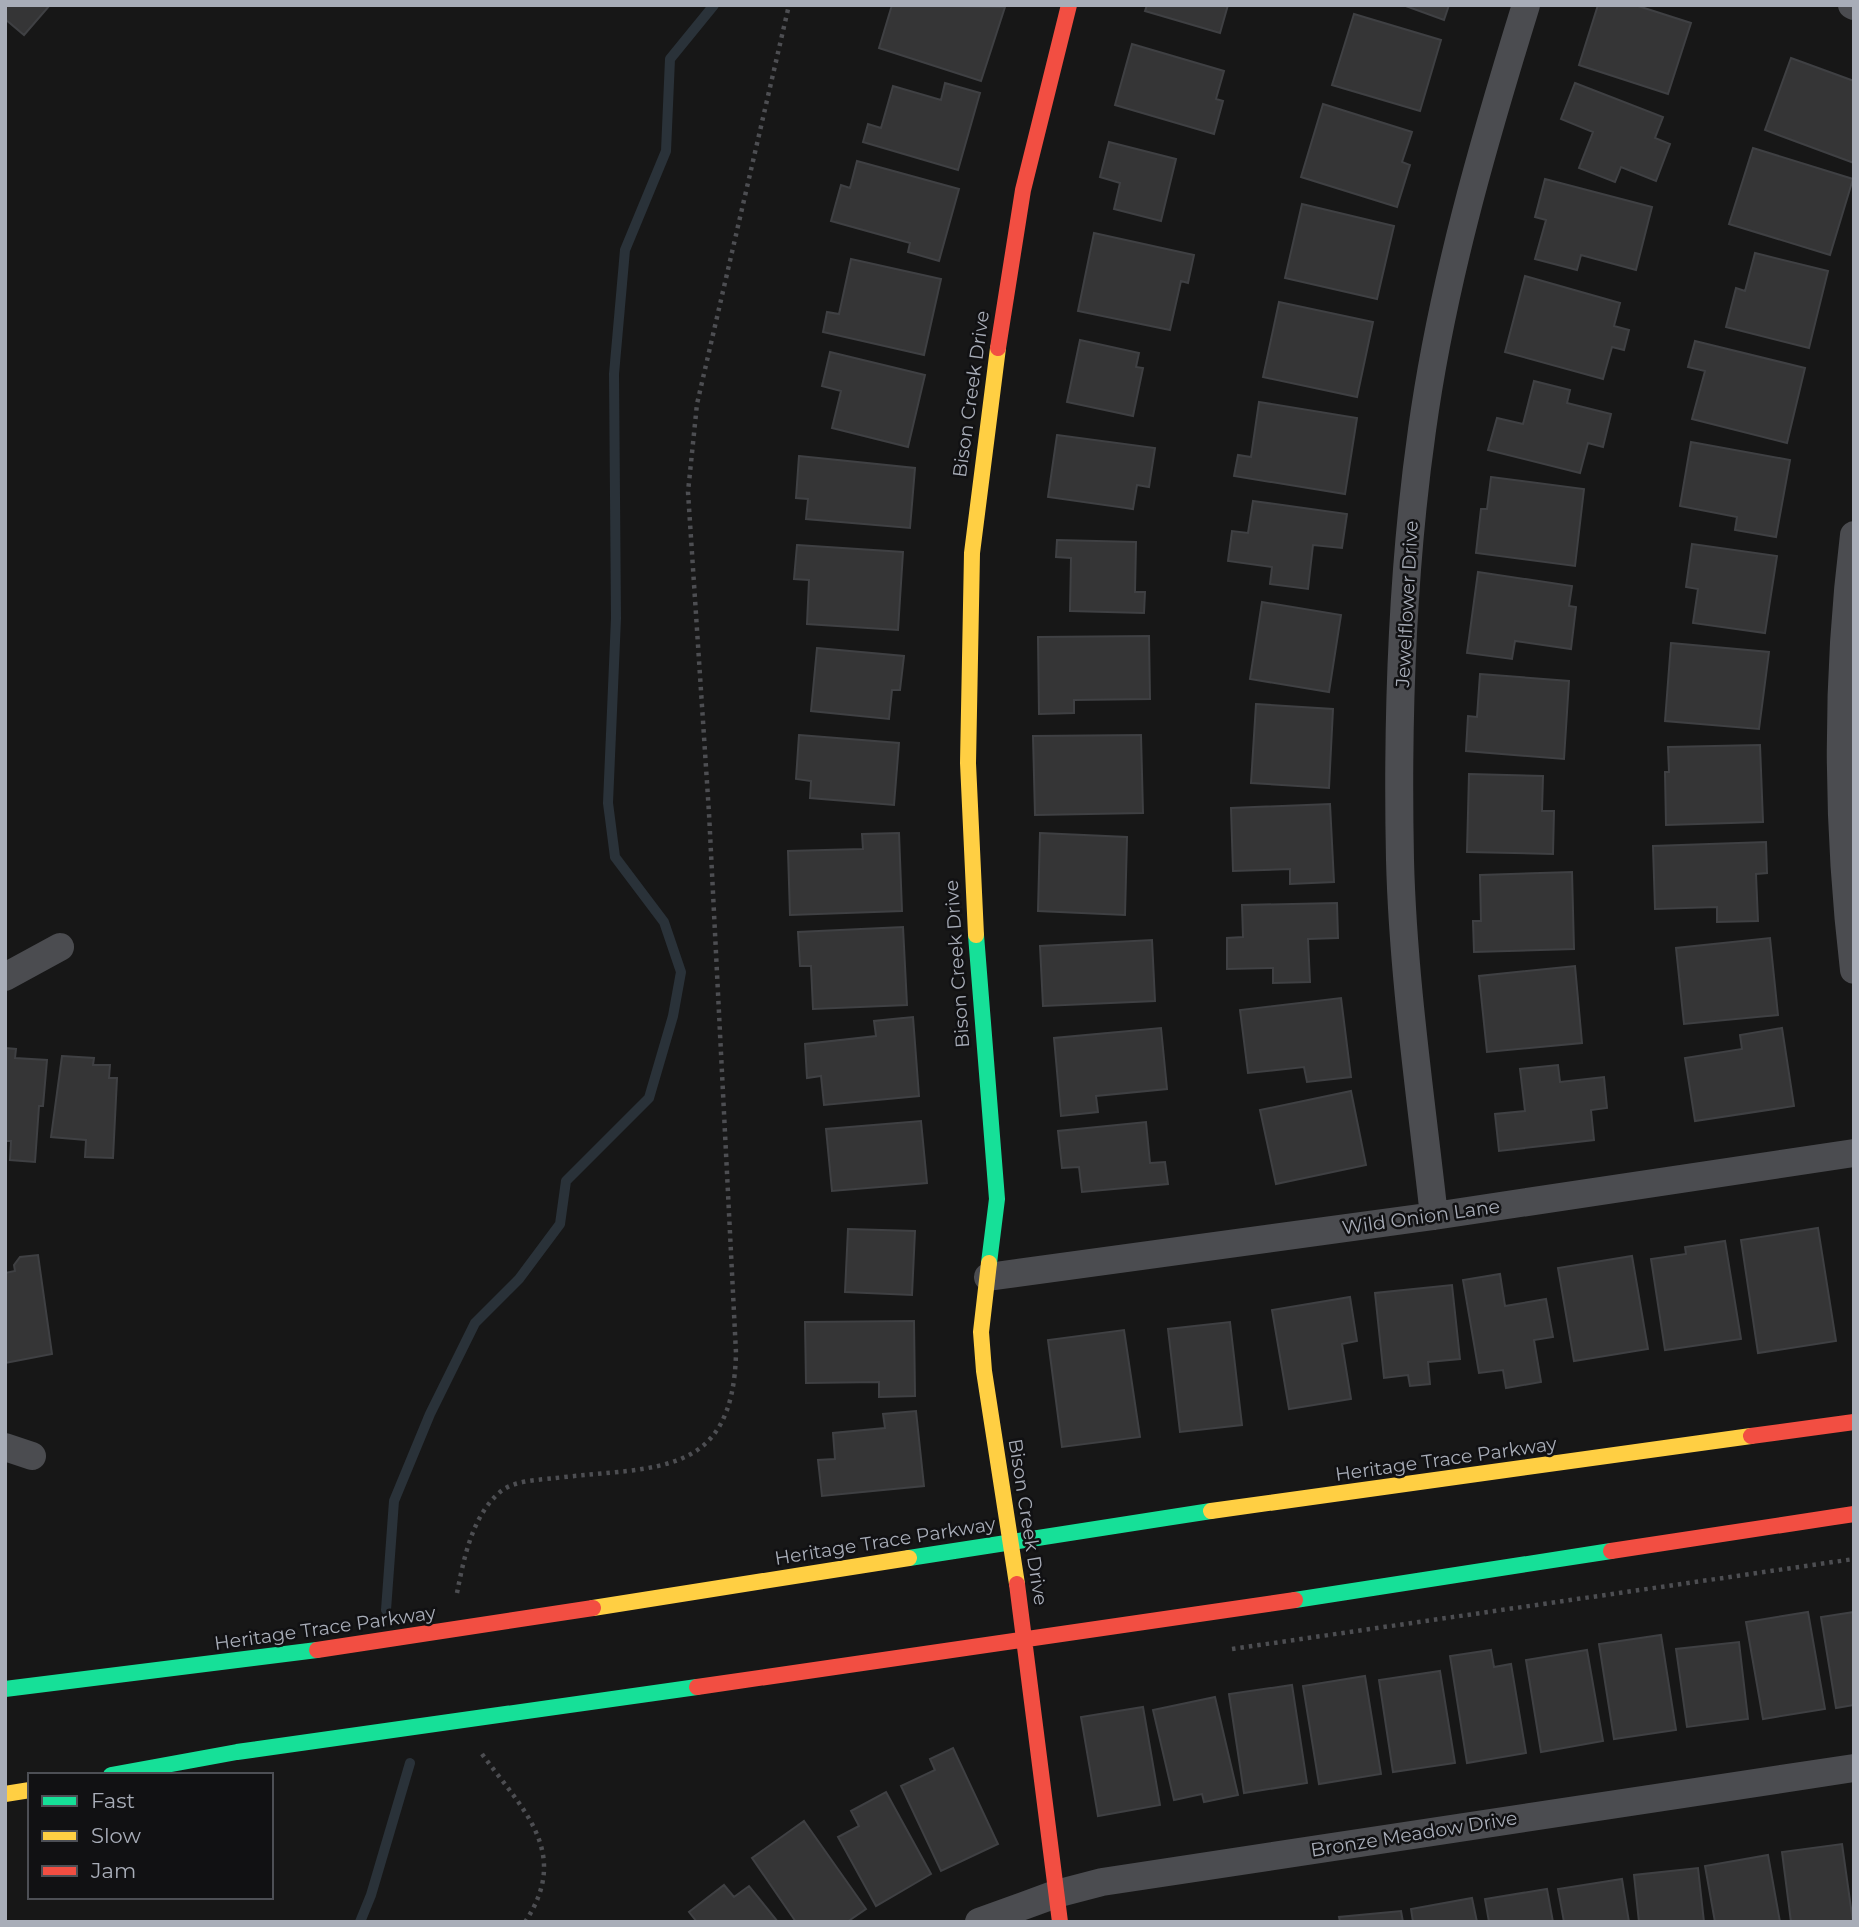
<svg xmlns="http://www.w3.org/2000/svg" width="1859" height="1927" font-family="Montserrat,sans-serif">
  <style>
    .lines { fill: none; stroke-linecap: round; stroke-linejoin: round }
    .stream { stroke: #2a3239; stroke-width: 10 }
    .building { fill: #353536; stroke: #3f4043; stroke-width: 2 }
    .path { stroke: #4d4e52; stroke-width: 4.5; stroke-dasharray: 3.5 5; stroke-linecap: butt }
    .street { stroke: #4b4c50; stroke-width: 28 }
    .fast { stroke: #16e098; stroke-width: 16 }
    .slow { stroke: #ffcf43; stroke-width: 16 }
    .jam { stroke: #f24e42; stroke-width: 16 }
    .labels { text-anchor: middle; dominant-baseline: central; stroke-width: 5; stroke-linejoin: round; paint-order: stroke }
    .street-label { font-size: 19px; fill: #a8adb8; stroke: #111113 }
  </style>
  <rect width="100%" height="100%" fill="#171717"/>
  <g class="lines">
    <!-- stream -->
    <path class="stream" d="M386 1610 394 1501 430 1414 475 1323 519 1279 560 1224 566 1181 649 1098 673 1016 681 972 664 922 615 857 608 803 616 618 614 374 625 250 666 151 670 59 714 5
      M360 1922 371 1895 410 1763"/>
  </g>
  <!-- building -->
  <path class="building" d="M5 5H50L24 35 5 19Z
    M892 5 1005 7 981 81 879 48Z
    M1147 5H1228L1220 33 1145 11Z
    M1403 5H1449L1444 20Z
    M1598 5H1635L1691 23 1668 94 1579 65Z
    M1354 14 1441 40 1420 111 1332 85Z
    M1132 44 1224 71 1216 99 1223 101 1214 134 1115 105Z
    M1791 58 1854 81V163L1765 130Z
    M945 83 980 93 958 170 863 142 868 124 881 128 893 86 941 100Z
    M1575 83 1663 117 1655 138 1670 144 1656 181 1621 167 1615 182 1579 168 1593 132 1561 119Z
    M1323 104 1412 132 1402 162 1410 165 1397 207 1301 177Z
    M1109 142 1176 159 1161 221 1114 209 1120 183 1100 177Z
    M1753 148 1853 179 1830 255 1729 224Z
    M857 161 959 189 939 261 908 252 910 243 831 221 841 185 850 188Z
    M1545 179 1652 207 1636 270 1581 255 1577 270 1535 259 1546 220 1535 217Z
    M1302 204 1394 226 1377 299 1285 278Z
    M1094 233 1194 255 1188 283 1181 281 1170 330 1078 311Z
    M1755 253 1828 271 1809 348 1726 327 1736 288 1745 291Z
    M851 259 941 279 924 355 823 332 827 312 839 314Z
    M1525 276 1620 303 1614 326 1629 330 1624 350 1612 347 1603 379 1505 352Z
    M1279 302 1373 322 1357 397 1263 377Z
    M1080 340 1139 353 1136 367 1143 368 1133 416 1067 402Z
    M1695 341 1805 368 1787 443 1692 419 1705 371 1688 367Z
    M830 352 925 375 908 447 832 428 841 391 822 386Z
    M1534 381 1570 390 1567 403 1611 414 1603 447 1588 443 1580 473 1488 450 1497 418 1523 424Z
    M1259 402 1357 418 1345 494 1234 476 1238 455 1251 457Z
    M1057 435 1155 448 1149 487 1137 485 1133 509 1048 497Z
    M1691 442 1790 460 1776 537 1735 530 1737 517 1680 506Z
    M799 456 915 468 910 528 806 519 808 499 796 498Z
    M1491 477 1584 489 1575 566 1476 553 1481 509H1487Z
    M1253 501 1347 514 1342 548 1313 545 1308 589 1270 584 1272 567 1228 561 1232 531 1248 533Z
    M1057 540 1136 542 1135 592H1145L1144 613 1070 611 1071 558 1056 557Z
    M1692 544 1777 556 1765 633 1693 623 1698 589 1686 587Z
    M797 545 903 552 898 630 807 624 809 580 794 579Z
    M1478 572 1572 586 1569 606 1576 607 1571 649 1515 641 1512 659 1467 653Z
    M1262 602 1341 615 1329 692 1250 679Z
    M1149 636 1150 699 1074 700V713L1039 714 1038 637Z
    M1671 643 1769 652 1759 729 1665 721Z
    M817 648 904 656 900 690H892L889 719 811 711Z
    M1480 674 1569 681 1564 759 1466 751 1468 716 1477 717Z
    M1256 704 1333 709 1329 788 1251 783Z
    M799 735 899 743 894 805 810 798 811 781 796 779Z
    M1141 735 1143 813 1035 815 1033 736Z
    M1760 745 1763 822 1666 825 1665 772H1669L1668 747Z
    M1469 774 1543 776 1542 811H1554L1553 854 1467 852Z
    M1330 804 1334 882 1290 884V869L1233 871 1231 808Z
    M899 833 902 911 790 915 788 851 863 849 862 834Z
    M1040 833 1127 837 1125 915 1038 911Z
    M1766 842 1767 873 1756 874 1758 921 1717 922V907L1655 909 1653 846Z
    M1572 872 1574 949 1474 952 1473 921H1481L1480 875Z
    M1337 903 1338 938 1308 939 1310 982 1273 983V968L1227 969V938L1243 937 1242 905Z
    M903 927 907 1005 813 1009 811 966H800L798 932Z
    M1770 938 1778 1015 1684 1024 1676 948Z
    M1152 940 1155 1001 1043 1006 1040 946Z
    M1575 966 1582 1043 1487 1052 1479 976Z
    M1341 998 1351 1077 1307 1082 1304 1067 1248 1073 1240 1010Z
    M913 1017 919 1096 824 1105 821 1076 807 1078 805 1044 876 1036 874 1021Z
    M1161 1028 1167 1089 1096 1096 1098 1112 1061 1116 1054 1038Z
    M1782 1028 1794 1106 1695 1121 1685 1058 1742 1049 1740 1035Z
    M5 1048 16 1049 15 1058 47 1060 43 1106H39L35 1162 10 1160 11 1141H5Z
    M62 1056 94 1058 93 1065H110L109 1078H117L113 1158 85 1157 86 1140 51 1137Z
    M1558 1065 1560 1082 1604 1077 1607 1108 1591 1110 1594 1140 1499 1151 1495 1114 1525 1111 1520 1069Z
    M1351 1091 1366 1165 1276 1184 1260 1110Z
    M921 1121 927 1183 832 1191 826 1129Z
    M1146 1122 1150 1163 1165 1162 1168 1184 1082 1192 1079 1167 1062 1168 1058 1131Z
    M1818 1228 1836 1341 1758 1353 1741 1240Z
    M848 1229 915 1231 912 1295 845 1292Z
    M1725 1241 1741 1339 1665 1350 1651 1259 1686 1254 1685 1247Z
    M38 1255 52 1354 5 1363V1273L15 1271 14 1265 20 1257Z
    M1632 1256 1648 1349 1574 1361 1558 1268Z
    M1500 1274 1505 1306 1546 1299 1553 1337 1534 1340 1541 1382 1506 1388 1503 1370 1479 1373 1463 1280Z
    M1452 1285 1460 1359 1428 1362 1430 1384 1410 1386 1408 1375 1384 1378 1375 1293Z
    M1350 1297 1357 1341 1342 1344 1351 1399 1289 1409 1272 1310Z
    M914 1321 915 1396 879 1397V1382L806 1383 805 1322Z
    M1230 1322 1242 1425 1180 1432 1168 1329Z
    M1124 1330 1140 1437 1062 1447 1048 1340Z
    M916 1411 924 1486 822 1496 818 1460 835 1459 833 1433 885 1428 883 1414Z
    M1808 1612 1825 1709 1763 1719 1746 1622Z
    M1854 1612V1705L1836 1708 1821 1617Z
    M1661 1635 1676 1730 1614 1739 1599 1644Z
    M1739 1642 1748 1719 1687 1727 1676 1649Z
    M1491 1650 1494 1667 1511 1664 1526 1753 1467 1763 1450 1656Z
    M1587 1650 1603 1741 1541 1752 1526 1660Z
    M1440 1671 1455 1763 1393 1772 1379 1680Z
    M1365 1676 1381 1774 1319 1784 1303 1686Z
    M1292 1685 1307 1783 1244 1793 1229 1694Z
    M1215 1697 1238 1795 1204 1802 1202 1794 1174 1800 1153 1710Z
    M1143 1707 1160 1805 1098 1816 1081 1717Z
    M953 1748 998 1844 941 1871 901 1786 935 1770 930 1759Z
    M886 1792 931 1874 876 1906 838 1837 859 1826 851 1811Z
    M804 1821 866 1909 847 1922H796L752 1858Z
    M1842 1844 1853 1922H1791L1782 1852Z
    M1768 1855 1780 1922H1715L1705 1866Z
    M1698 1868 1704 1922H1639L1634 1875Z
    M1622 1879 1629 1922H1564L1558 1889Z
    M724 1885 734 1897 749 1886 778 1922H697L689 1912Z
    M1547 1889 1553 1922H1489L1485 1899Z
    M1472 1898 1477 1922H1413L1411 1909Z
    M1401 1911 1403 1922H1340L1339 1917Z"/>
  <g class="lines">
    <!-- path -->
    <path class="path" d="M457 1593C464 1558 472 1516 500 1492 514 1480 539 1480 556 1478 656 1466 733 1479 736 1353L709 813 688 492 697 404 789 5
      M1232 1649 1854 1559
      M482 1754C522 1809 572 1852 525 1922"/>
    <!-- street -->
    <path class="street" d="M1852 5 1854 6
      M1854 535C1836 679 1837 826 1854 970
      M5 977 60 947
      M1434 1216C1421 1098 1403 978 1400 860 1397 717 1402 571 1422 430 1442 285 1483 144 1526 5
      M988 1277 1434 1216 1854 1153
      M5 1447 32 1456
      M979 1922 1056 1894 1102 1882 1854 1768"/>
    <!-- fast -->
    <path class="fast" d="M976 935 997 1199 989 1263
      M909 1558 1211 1511
      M1295 1600 1611 1551
      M5 1689 317 1650
      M111 1775 237 1752 697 1687"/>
    <!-- slow -->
    <path class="slow" d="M976 935 968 763 972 553 998 348
      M989 1263 981 1332 984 1371 1017 1584
      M1211 1511 1751 1436
      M593 1608 909 1558
      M5 1794 30 1790"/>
    <!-- jam -->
    <path class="jam" d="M998 348 1023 190 1069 5
      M1751 1436 1854 1422
      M1611 1551 1854 1514
      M1017 1584 1060 1922
      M317 1650 593 1608
      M697 1687 1295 1600"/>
  </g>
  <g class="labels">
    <!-- street labels -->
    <g class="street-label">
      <text transform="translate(971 394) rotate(-82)">Bison Creek Drive</text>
      <text transform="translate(1407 604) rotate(-87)">Jewelflower Drive</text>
      <text transform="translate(957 964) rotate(-94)">Bison Creek Drive</text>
      <text transform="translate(1421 1217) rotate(-8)">Wild Onion Lane</text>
      <text transform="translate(1446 1459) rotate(-8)">Heritage Trace Parkway</text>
      <text transform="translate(1028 1522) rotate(81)">Bison Creek Drive</text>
      <text transform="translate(885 1541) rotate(-9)">Heritage Trace Parkway</text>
      <text transform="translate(325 1628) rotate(-8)">Heritage Trace Parkway</text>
      <text transform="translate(1414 1834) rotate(-9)">Bronze Meadow Drive</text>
    </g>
  </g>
  <!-- border -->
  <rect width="1859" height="1927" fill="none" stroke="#a8adb8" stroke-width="14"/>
  <!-- legend -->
  <rect x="28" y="1773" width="245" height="126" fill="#111113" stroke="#4d4f55" stroke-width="2"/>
  <rect x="42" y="1796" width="35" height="10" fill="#16e098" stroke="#4d4f55" stroke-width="2"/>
  <text x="91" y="1808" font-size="21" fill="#a8adb8">Fast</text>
  <rect x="42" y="1831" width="35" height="10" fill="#ffcf43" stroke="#4d4f55" stroke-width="2"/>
  <text x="91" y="1843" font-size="21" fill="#a8adb8">Slow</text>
  <rect x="42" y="1866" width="35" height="10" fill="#f24e42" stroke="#4d4f55" stroke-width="2"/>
  <text x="91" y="1878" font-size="21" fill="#a8adb8">Jam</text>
</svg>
